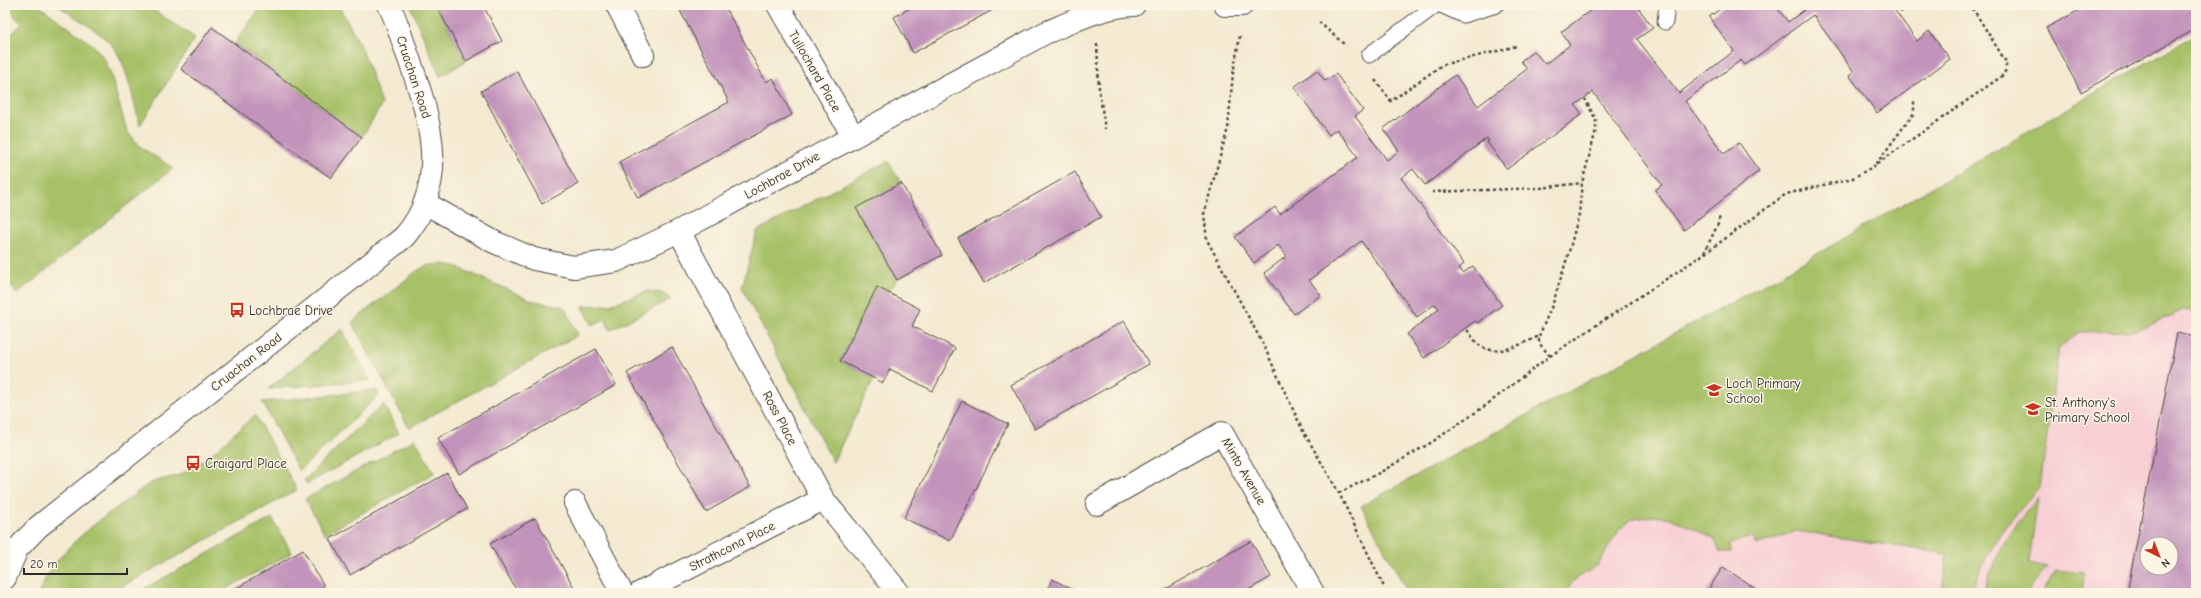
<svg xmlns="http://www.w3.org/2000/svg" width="2201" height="598" font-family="'Comic Neue',sans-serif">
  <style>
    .built { fill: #f7cfd4; fill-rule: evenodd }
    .green { fill: #a7c168; stroke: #69764a }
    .building { fill: #c394bb; fill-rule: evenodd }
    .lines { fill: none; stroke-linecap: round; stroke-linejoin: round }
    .lane-casing { stroke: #494844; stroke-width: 17 }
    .street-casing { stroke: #494844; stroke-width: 24 }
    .path { stroke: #494844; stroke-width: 2.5; stroke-dasharray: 3 3; stroke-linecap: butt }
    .lane { stroke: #fff; stroke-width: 15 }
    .street { stroke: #fff; stroke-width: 22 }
    .labels { text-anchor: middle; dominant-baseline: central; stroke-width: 3; stroke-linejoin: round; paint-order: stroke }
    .street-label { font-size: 13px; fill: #2b2b2b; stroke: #fcf5e5 }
    .poi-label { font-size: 13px; fill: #2b2b2b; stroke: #fcf5e5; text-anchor: start }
  </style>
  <rect width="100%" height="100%" fill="#fcf5e5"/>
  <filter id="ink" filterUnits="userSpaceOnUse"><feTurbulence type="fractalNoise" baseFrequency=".025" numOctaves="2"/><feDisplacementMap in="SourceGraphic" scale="8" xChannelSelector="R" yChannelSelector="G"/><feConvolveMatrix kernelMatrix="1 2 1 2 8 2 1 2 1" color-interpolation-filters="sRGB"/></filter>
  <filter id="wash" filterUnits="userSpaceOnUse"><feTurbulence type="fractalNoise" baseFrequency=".012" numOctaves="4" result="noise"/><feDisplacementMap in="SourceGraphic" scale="16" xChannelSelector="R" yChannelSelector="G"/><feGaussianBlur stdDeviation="0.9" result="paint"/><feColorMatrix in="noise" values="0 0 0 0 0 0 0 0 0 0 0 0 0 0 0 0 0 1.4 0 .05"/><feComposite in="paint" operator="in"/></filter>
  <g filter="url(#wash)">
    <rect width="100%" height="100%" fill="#f4ead1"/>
    <!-- built -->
    <path class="built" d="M2196 34V593H1408L1361 506 1781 275ZM2147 544H2171V568H2147Z"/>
    <!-- green -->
    <path class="green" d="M5 5H38L94 46 104 58 110 72 127 131 142 148 173 168 17 294 5 279V40L22 24Z
      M57 5H146L195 38 140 125C133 101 129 73 117 52 106 34 74 17 57 5Z
      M262 5H338L360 44 382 104 362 137 235 43Z
      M410 5H436L466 61 440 77Z
      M2196 34V312L2184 310 2134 331 2079 332 2059 348 2040 487 2005 527 1987 556 1970 593H1942L1947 554 1797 531 1756 545 1753 536 1730 544 1732 552H1720L1714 539 1671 518 1652 516 1630 520 1619 530 1598 565 1572 582 1567 593H1408L1361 506 1781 275Z
      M888 161 901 183 856 208 897 280 888 293 877 287 840 361 874 378 833 462 742 288 757 231Z
      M442 264 455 266 531 300 564 307 578 335 409 428 352 322 418 270 430 265Z
      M648 291 662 293 671 299 610 330 605 319 592 325 583 306 609 305Z
      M342 329 370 380 268 389Z
      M376 390 379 395 299 471 262 402Z
      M383 404 399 433 307 484 304 480Z
      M255 415 297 490 110 593H39C57 544 108 516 147 485 160 478 174 479 187 471 210 458 234 433 255 415Z
      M415 439 434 473 325 534 305 499Z
      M2038 498 2029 563 2047 567 2027 593H1989L1985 587C1996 552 2014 525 2038 498Z
      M272 518 292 553 219 593H141L140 591Z
      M2056 570 2084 573 2082 593H2042Z"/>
    <g id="blocks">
      <!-- building -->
      <path class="building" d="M436 5H483L502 41 466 61Z
        M677 5H724L766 82 773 78 792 115 638 198 619 162 729 102Z
        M916 5H1002L913 53 894 17Z
        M1598 5H1636L1653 28 1637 39 1679 93 1734 51 1709 17 1726 5H1775L1788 22 1807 8 1805 5H1891L1917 41 1929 31 1950 59 1877 113 1849 75 1854 72 1813 15 1745 65 1741 60 1685 101 1724 154 1739 143 1759 171 1684 230 1655 190 1662 185 1593 92 1575 105 1582 114 1507 169 1487 142 1489 141 1487 138 1425 185 1413 169 1401 178 1464 264 1459 268 1463 273 1473 266 1502 305 1477 323 1475 321 1424 358 1407 334 1439 309 1435 304 1417 317 1361 241 1309 280 1321 295 1294 314 1264 273 1287 256 1278 245 1254 263 1235 237 1275 207 1280 214 1358 157 1337 129 1329 135 1294 87 1317 70 1325 81 1336 74 1363 110 1355 116 1387 160 1399 151 1383 129 1455 75 1478 106 1527 69 1521 61 1534 51 1545 64 1570 45 1561 32Z
        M2089 5H2196V29L2081 92 2046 28Z
        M212 27 362 137 331 178 181 69Z
        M517 71 578 184 542 204 481 91Z
        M1075 172 1101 217 984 283 958 238Z
        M901 183 942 255 897 280 856 208Z
        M877 287 920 309 912 326 955 348 933 391 890 369 883 383 840 361Z
        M1124 321 1149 364 1035 429 1011 385Z
        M2177 333 2196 337V593H2127ZM2147 544H2171V568H2147Z
        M672 347 750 487 706 512 627 373Z
        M596 349 616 385 459 474 438 438Z
        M962 401 1008 424 950 541 904 518Z
        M447 473 467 509 350 575 330 539Z
        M535 518 577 593H518L490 544Z
        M1251 541 1271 577 1243 593H1159Z
        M303 550 324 586 312 593H228Z
        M1723 567 1762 593H1706Z
        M1052 579 1080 593H1046Z"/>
    </g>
  </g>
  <g filter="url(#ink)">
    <use href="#blocks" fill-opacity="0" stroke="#494844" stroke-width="1"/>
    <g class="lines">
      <defs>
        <path id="lane" d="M1441 5 1463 15 1496 5
          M1665 22 1667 5
          M1369 55 1436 5"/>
        <path id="street" d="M617 5 643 55
          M778 5 853 136
          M1225 5H1242
          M425 203 494 242 534 259 574 267 616 261 679 231 1045 33C1074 21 1103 6 1134 5
          M679 231 823 499 899 593
          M575 503 622 593
          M1097 504 1222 433 1313 593
          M5 578 17 549 38 527 404 237C451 183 430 117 408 56 402 39 397 21 389 5
          M640 593 823 499"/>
      </defs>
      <!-- lane casing -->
      <use href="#lane" class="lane-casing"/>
      <!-- street casing -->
      <use href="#street" class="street-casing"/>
      <!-- path -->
      <path class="path" d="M1900 12 1911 5
        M1319 22 1346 46
        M1240 36 1233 73 1228 128 1204 214 1207 240 1263 344 1302 429 1339 493 1384 587
        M1097 44 1099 89 1105 129
        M1375 80 1391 101 1442 65 1517 46
        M1876 164 1914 113V101
        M1432 192 1540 188 1582 183
        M1704 253 1718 224 1720 215
        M1467 330C1471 335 1475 341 1479 345 1496 358 1522 344 1539 336
        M1550 356 1539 343V336L1553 303 1569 252 1579 214 1582 183 1596 130V120L1585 99
        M1339 493 1379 473 1432 442 1485 406 1550 356 1704 254 1786 194 1853 178 1874 166 2002 76 2006 70V62L1975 12 1969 5"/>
      <!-- lane -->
      <use href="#lane" class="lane"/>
      <!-- street -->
      <use href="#street" class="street"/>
    </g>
  </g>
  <!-- icons -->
  <defs>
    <symbol id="bus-bare" viewBox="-9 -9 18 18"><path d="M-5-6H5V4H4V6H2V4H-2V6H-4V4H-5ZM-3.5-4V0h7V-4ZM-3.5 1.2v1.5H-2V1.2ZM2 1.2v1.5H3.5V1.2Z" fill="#c8321e" stroke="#fcf5e5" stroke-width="2.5" paint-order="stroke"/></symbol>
    <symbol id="school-bare" viewBox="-9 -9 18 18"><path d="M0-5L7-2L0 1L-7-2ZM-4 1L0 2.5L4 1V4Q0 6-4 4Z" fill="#c8321e" stroke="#fcf5e5" stroke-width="2.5" paint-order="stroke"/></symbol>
  </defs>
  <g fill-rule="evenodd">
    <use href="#bus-bare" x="226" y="299" width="22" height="22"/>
    <use href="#school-bare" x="1703" y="379" width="22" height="22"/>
    <use href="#school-bare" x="2022" y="398" width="22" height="22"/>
    <use href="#bus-bare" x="182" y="452" width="22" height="22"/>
  </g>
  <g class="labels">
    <!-- street labels -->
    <g class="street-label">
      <text transform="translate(815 71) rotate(60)">Tullochard Place</text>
      <text transform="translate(414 77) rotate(72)">Cruachan Road</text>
      <text transform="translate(782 175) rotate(-29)">Lochbrae Drive</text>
      <text transform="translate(246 362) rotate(-38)">Cruachan Road</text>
      <text transform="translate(780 418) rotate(62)">Ross Place</text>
      <text transform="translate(1244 471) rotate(60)">Minto Avenue</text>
      <text transform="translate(732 546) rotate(-27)">Strathcona Place</text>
    </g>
    <!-- poi labels -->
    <g class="poi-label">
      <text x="249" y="310">Lochbrae Drive</text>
      <text x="1726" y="383">Loch Primary<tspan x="1726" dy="15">School</tspan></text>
      <text x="2045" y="402">St. Anthony's<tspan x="2045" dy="15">Primary School</tspan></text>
      <text x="205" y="463">Craigard Place</text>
    </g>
  </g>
  <!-- margin -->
  <rect width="2201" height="598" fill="none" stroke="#fcf5e5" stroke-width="20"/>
  <!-- north arrow -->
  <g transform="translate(2159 556) rotate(137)"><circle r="19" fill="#fcf5e5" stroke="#a8a49b"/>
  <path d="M0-3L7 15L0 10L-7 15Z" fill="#c8321e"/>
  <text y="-6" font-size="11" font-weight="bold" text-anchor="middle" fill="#2b2b2b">N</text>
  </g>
  <!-- scale -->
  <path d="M24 568v6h103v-6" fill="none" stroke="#2b2b2b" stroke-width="2"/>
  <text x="30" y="568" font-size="12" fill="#2b2b2b" stroke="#fcf5e5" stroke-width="3" paint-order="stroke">20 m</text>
</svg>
